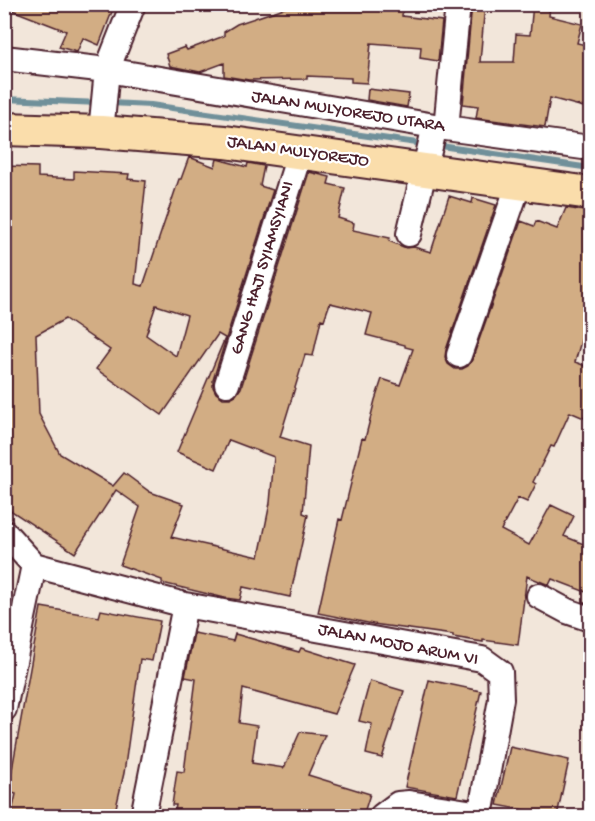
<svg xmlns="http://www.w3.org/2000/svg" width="595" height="821" font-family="'Gochi Hand',sans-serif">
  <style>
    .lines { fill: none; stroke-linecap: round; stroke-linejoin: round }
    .stream { stroke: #70909a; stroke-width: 6 }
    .building { fill: #d2ad84; stroke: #4a1f2b; stroke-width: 1.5; fill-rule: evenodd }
    .minor-casing { stroke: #4a1f2b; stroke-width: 28 }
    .major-casing { stroke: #4a1f2b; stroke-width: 36 }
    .minor { stroke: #fff; stroke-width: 24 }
    .major { stroke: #faddab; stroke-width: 32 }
    .labels { text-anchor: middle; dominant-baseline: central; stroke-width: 4.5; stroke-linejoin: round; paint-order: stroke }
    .street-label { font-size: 18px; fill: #4a1f2b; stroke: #fff }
  </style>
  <rect width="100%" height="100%" fill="#f2e6da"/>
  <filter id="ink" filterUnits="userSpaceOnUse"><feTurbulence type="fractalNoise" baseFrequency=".0167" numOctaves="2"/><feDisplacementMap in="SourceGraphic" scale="12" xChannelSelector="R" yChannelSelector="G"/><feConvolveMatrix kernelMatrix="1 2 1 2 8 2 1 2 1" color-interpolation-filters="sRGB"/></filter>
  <g filter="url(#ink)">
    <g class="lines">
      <!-- stream -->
      <path class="stream" d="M4 99 100 103
        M110 103 151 105 424 144
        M434 145 590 168"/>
    </g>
    <!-- building -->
    <path class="building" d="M4 4H115L99 45 83 38 77 52 59 47 66 31 4 7Z
      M296 4H403L402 16 442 21 438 61 420 58 421 47 371 43 367 83 351 82V78L307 76V79L249 80 224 76V63L200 72 170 66 166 54 185 47 187 50 224 36V32L237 24Z
      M472 4H485L480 62H514L516 34 530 35 533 4H550L549 16 582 24 577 43 591 46V109L550 98 545 127 476 118 478 106 463 104Z
      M368 89 409 94 407 107 367 100Z
      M189 157 215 167 217 159 247 167 248 163 264 166 260 186 273 190 213 380V387L216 393 223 398H230L236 395 241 388 309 172 330 177 328 184 345 188 338 218 354 223 353 230 390 238 389 241 406 248 414 247 431 252 449 196 472 203 473 198 496 205 446 350 445 357 448 364 455 369H462L468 366 472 360 521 221 534 226 536 221 557 229 566 208 591 212V306L575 362 591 368V403L584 418 570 412 554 447 551 446 533 482 536 484 527 502 518 498 501 530 529 545 551 505 574 516 564 536 591 547V594L552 579 549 585 527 576 518 645 483 640V642L453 637V635L373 624 318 613 339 519 342 520 362 438 365 439 375 400 382 379 400 385 413 349 405 347V345L366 335 372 313 330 303 324 320 321 319 313 356 305 355 280 437 309 446 303 513 308 515 290 597 243 587 240 600 225 598 162 583V580L120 565 140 507 116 490 75 553 7 508 4 505V166L38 167V177L74 179V171L129 174 128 179 146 181 135 284 143 286 179 179H181ZM156 305 187 315 176 356 146 335ZM65 319 110 350 96 369 162 415 218 334 225 338 177 452 216 469 229 440 274 457 270 503 259 557 171 537 184 504 150 492 124 473 113 486 60 454 39 414 36 335Z
      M41 607 99 617 101 610 160 621 152 661 140 659 124 773 114 816H11L16 794 8 792Z
      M194 633 233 641 235 634 299 652 301 648 355 665 334 714 243 689 239 723 257 726 252 763 284 768 300 732 325 735 308 775 370 794 363 816H174L176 805H172L177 771 184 772 196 679 185 677Z
      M429 680 481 691 457 796 405 787Z
      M370 681 404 691 382 758 366 754 372 724 359 721Z
      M510 747 569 760 557 816 497 805Z"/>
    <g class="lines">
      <defs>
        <path id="minor" d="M4 58 107 70 446 128 590 148
          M446 128 458 4
          M101 132 107 70 133 4
          M409 234 435 126
          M459 355 519 183
          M227 384 300 152
          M4 532 34 565 185 605 482 659 500 672 501 699 480 816
          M539 596 567 611 590 619
          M4 709 34 565
          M143 816 185 605
          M382 816 398 804 409 803 481 814"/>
        <path id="major" d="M4 129 101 132 225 142 590 193"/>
      </defs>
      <!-- minor casing -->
      <use href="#minor" class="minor-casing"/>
      <!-- major casing -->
      <use href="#major" class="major-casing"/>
      <!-- minor -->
      <use href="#minor" class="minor"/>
      <!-- major -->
      <use href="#major" class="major"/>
    </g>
  </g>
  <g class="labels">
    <!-- street labels -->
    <g class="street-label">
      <text transform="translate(348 112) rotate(9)">JALAN MULYOREJO UTARA</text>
      <text transform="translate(298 152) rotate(8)">JALAN MULYOREJO</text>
      <text transform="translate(263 268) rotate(-73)">GANG HAJI SYIAMSYIANI</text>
      <text transform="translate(398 645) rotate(11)">JALAN MOJO ARUM VI</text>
    </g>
  </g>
  <!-- margin -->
  <rect width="595" height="821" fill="none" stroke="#fff" stroke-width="24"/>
  <rect x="12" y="12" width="571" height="797" fill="none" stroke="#4a1f2b" stroke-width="2" filter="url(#ink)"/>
</svg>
